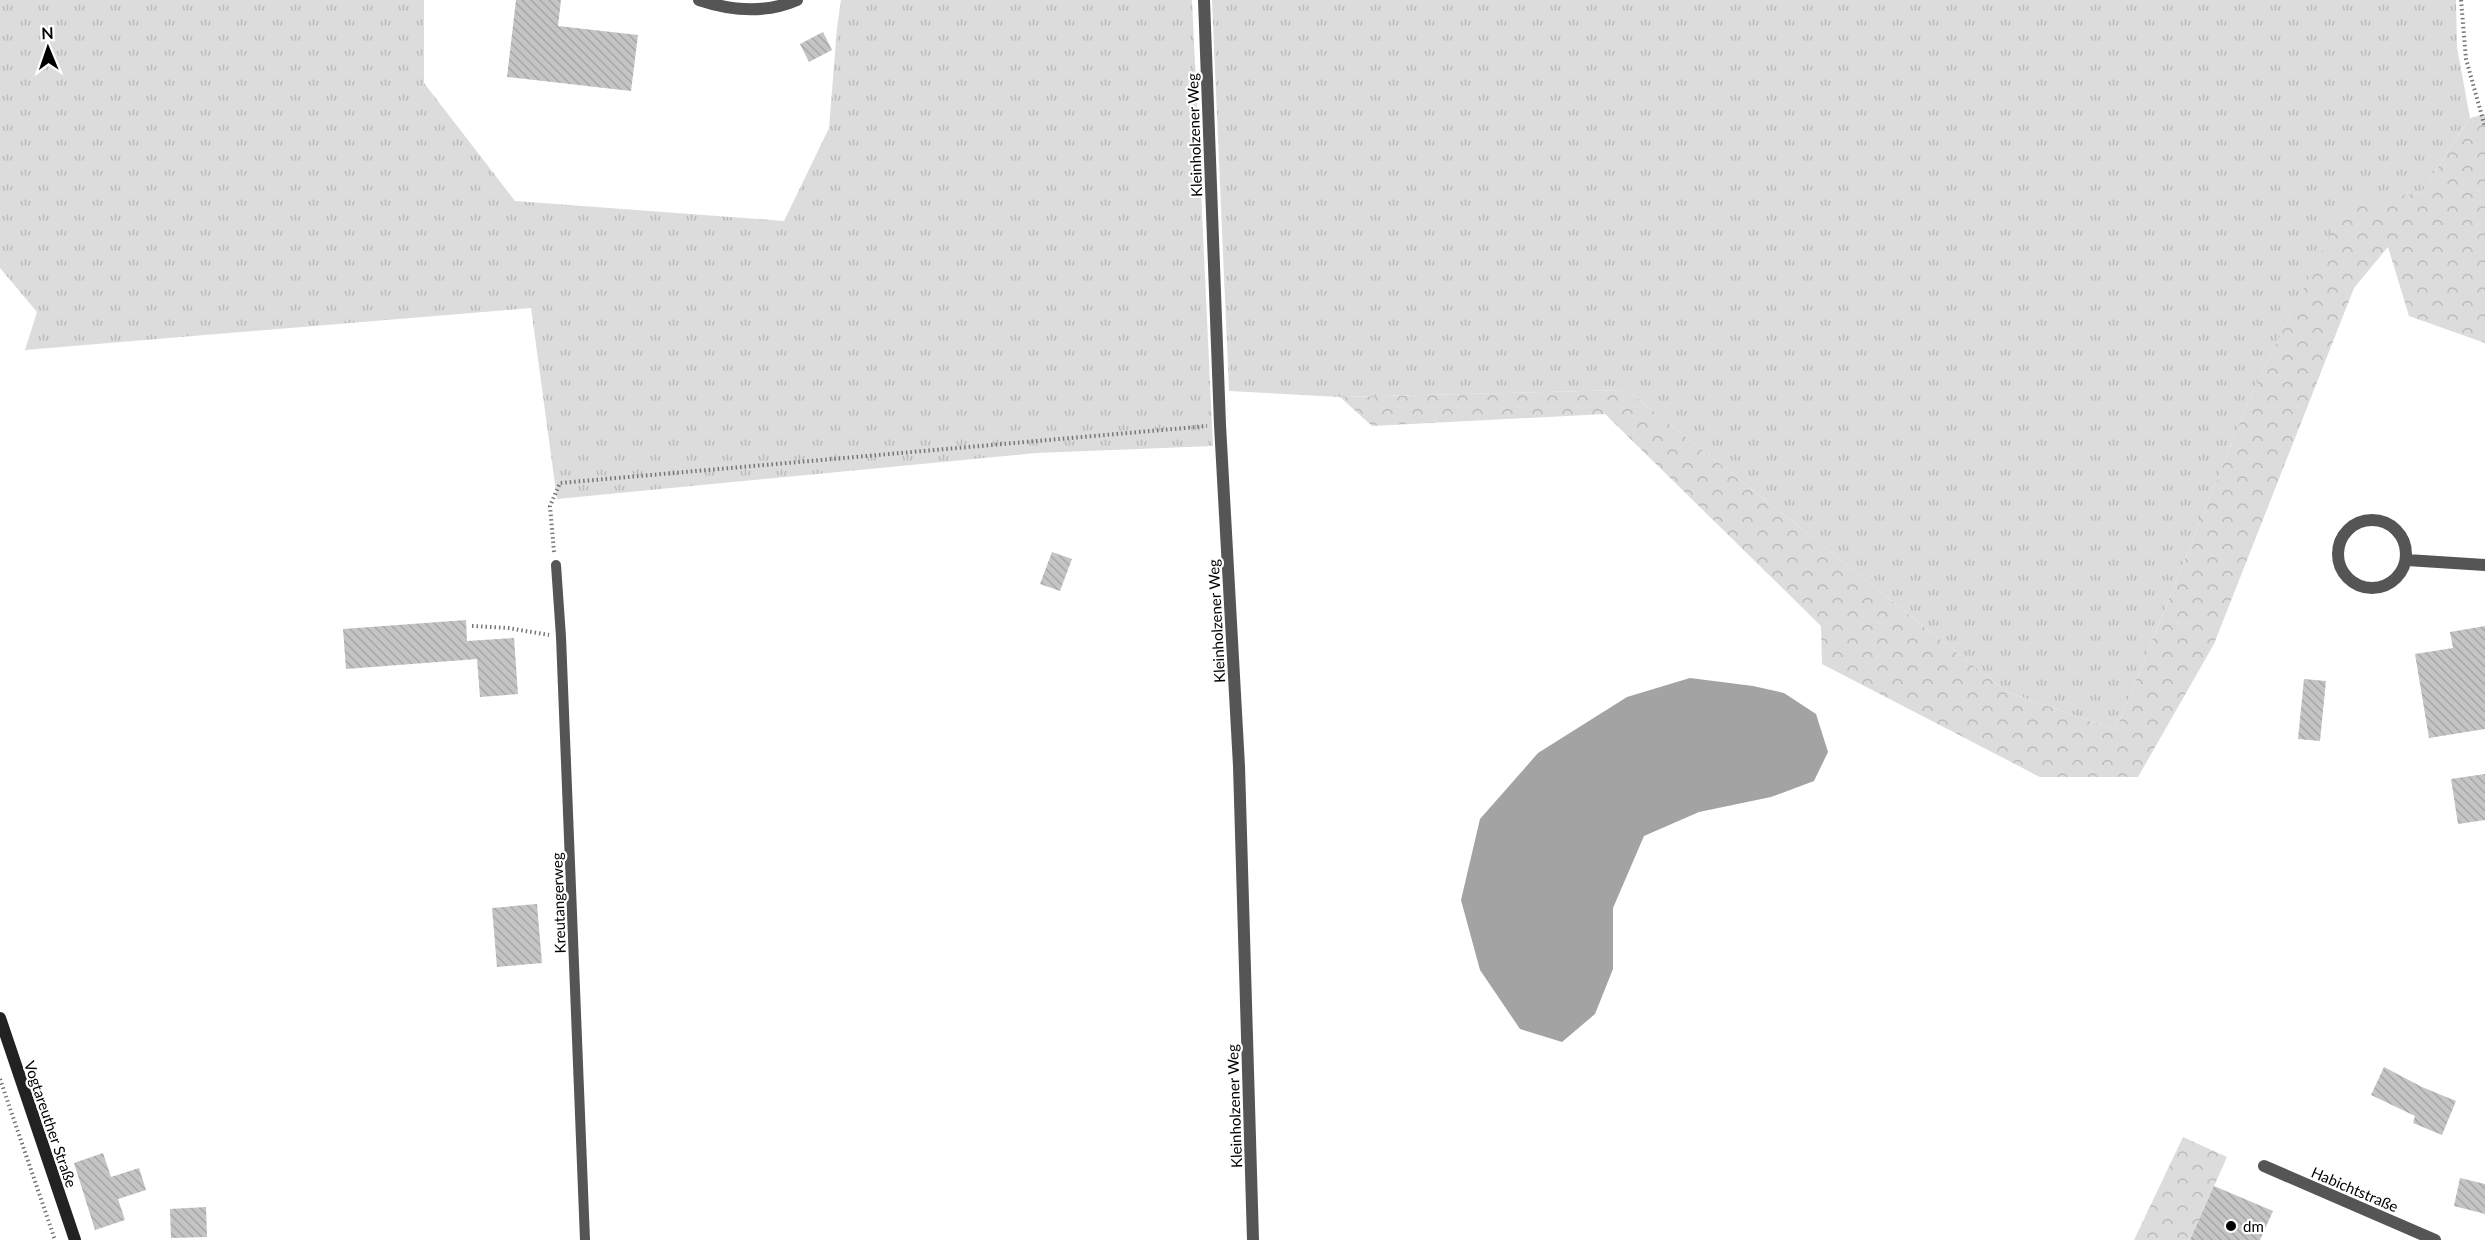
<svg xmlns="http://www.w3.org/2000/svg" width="2485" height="1240" font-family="Lato,sans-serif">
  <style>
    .grass { fill: url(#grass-tufts) }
    .forest { fill: url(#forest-crowns) }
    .water { fill: #a3a3a3 }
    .building { fill: url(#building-back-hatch) }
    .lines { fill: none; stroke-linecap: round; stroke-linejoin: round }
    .path { stroke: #777; stroke-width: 4; stroke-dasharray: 1.5 3; stroke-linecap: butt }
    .lane { stroke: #555; stroke-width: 10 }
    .street { stroke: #555; stroke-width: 12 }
    .secondary { stroke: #222; stroke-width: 12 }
    .poi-dot { fill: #000; stroke: #fff; stroke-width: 2 }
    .labels { text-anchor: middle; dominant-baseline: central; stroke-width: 4.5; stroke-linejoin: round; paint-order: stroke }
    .street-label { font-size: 15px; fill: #000; stroke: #fff }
    .poi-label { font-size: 15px; fill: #000; stroke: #fff; text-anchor: start }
  </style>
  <defs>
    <pattern id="grass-tufts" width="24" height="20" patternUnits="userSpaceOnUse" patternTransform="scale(1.5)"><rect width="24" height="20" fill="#dcdcdc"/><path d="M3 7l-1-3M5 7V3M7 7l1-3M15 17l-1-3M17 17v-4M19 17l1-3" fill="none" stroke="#bbb"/></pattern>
    <pattern id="forest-crowns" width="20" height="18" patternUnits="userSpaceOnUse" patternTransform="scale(1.5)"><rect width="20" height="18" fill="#dcdcdc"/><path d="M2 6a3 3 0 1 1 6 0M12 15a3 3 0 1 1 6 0" fill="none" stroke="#bbb"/></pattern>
    <pattern id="building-back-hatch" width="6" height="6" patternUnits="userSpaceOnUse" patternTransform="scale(1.5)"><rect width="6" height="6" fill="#c4c4c4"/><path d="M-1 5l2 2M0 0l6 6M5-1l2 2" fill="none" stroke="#a7a7a7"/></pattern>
  </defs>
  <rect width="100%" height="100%" fill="#fff"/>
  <!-- grass -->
  <path class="grass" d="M0 0H424V83L515 201 784 221 829 128 837 28 841 0H1192L1213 446 1036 453 557 499 531 308 25 350 37 312 0 268Z
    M1212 0H2456L2457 47 2470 118 2421 193 2346 203 2252 393 2116 730 2005 691 1627 390 1340 397 1229 391Z"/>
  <!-- forest -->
  <path class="forest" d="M2485 114V343L2409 316 2388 247 2354 288 2214 644 2138 777H2040L1822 664 1821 626 1605 414 1372 426 1340 397 1627 390 2005 691 2116 730 2252 393 2346 202 2421 193 2470 118Z
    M2183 1137 2227 1157 2190 1240H2134Z"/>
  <!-- water -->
  <path class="water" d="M1690 678 1753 686 1784 693 1816 714 1828 752 1814 781 1771 797 1699 812 1644 836 1613 908V969L1595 1014 1562 1042 1520 1029 1480 970 1461 900 1480 819 1538 753 1627 697Z"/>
  <!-- building -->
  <path class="building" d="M516 0H561L558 26 638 35 631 91 507 77Z
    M823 32 832 50 809 62 800 44Z
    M1052 552 1072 559 1060 591 1040 584Z
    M466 620 467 641 514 638 518 694 480 697 477 659 346 669 343 629Z
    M2485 626V729L2429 738 2415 654 2453 648 2450 632Z
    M2304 679 2326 681 2320 741 2298 739Z
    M2485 774V820L2458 824 2451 779Z
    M537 904 542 963 497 967 492 908Z
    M2384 1067 2422 1087 2456 1101 2442 1135 2413 1123 2415 1116 2371 1095Z
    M103 1153 111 1177 139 1168 146 1190 118 1199 125 1220 95 1230 74 1163Z
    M2460 1178 2485 1184V1214L2454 1206Z
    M2214 1186 2273 1211 2260 1240H2190Z
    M206 1207 207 1237 171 1238 170 1209Z"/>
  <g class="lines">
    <!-- path -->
    <path class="path" d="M2461 0 2466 59 2485 127
      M554 552 550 506 560 483 1207 426
      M472 626 508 628 549 635
      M0 1079 55 1240"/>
    <!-- lane -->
    <path class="lane" d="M556 565 561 637 585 1240"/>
    <!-- street -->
    <path class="street" d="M699 0C732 11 765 14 797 0
      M1204 0 1220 425 1239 766 1253 1240
      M2338 554a34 34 0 1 1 68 0a34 34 0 1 1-68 0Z
      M2407 560 2485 565
      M2264 1166 2435 1240"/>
    <!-- secondary -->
    <path class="secondary" d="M0 1018 75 1240"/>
  </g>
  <!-- markers -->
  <circle class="poi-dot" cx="2231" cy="1226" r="6"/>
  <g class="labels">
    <!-- street labels -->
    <g class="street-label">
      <text transform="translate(1194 135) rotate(-92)">Kleinholzener Weg</text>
      <text transform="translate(1216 621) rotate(-93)">Kleinholzener Weg</text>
      <text transform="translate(558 903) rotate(-92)">Kreutangerweg</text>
      <text transform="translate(1234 1106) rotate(-92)">Kleinholzener Weg</text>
      <text transform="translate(51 1124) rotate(71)">Vogtareuther Straße</text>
      <text transform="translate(2355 1189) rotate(23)">Habichtstraße</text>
    </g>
    <!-- poi labels -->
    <g class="poi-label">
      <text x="2243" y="1226">dm</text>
    </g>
  </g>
  <!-- north arrow -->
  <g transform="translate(48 48) rotate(358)" stroke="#ffffff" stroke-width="4.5" paint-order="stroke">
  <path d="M0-4.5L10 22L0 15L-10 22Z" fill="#000000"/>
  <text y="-9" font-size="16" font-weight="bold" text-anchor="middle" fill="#000000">N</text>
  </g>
</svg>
